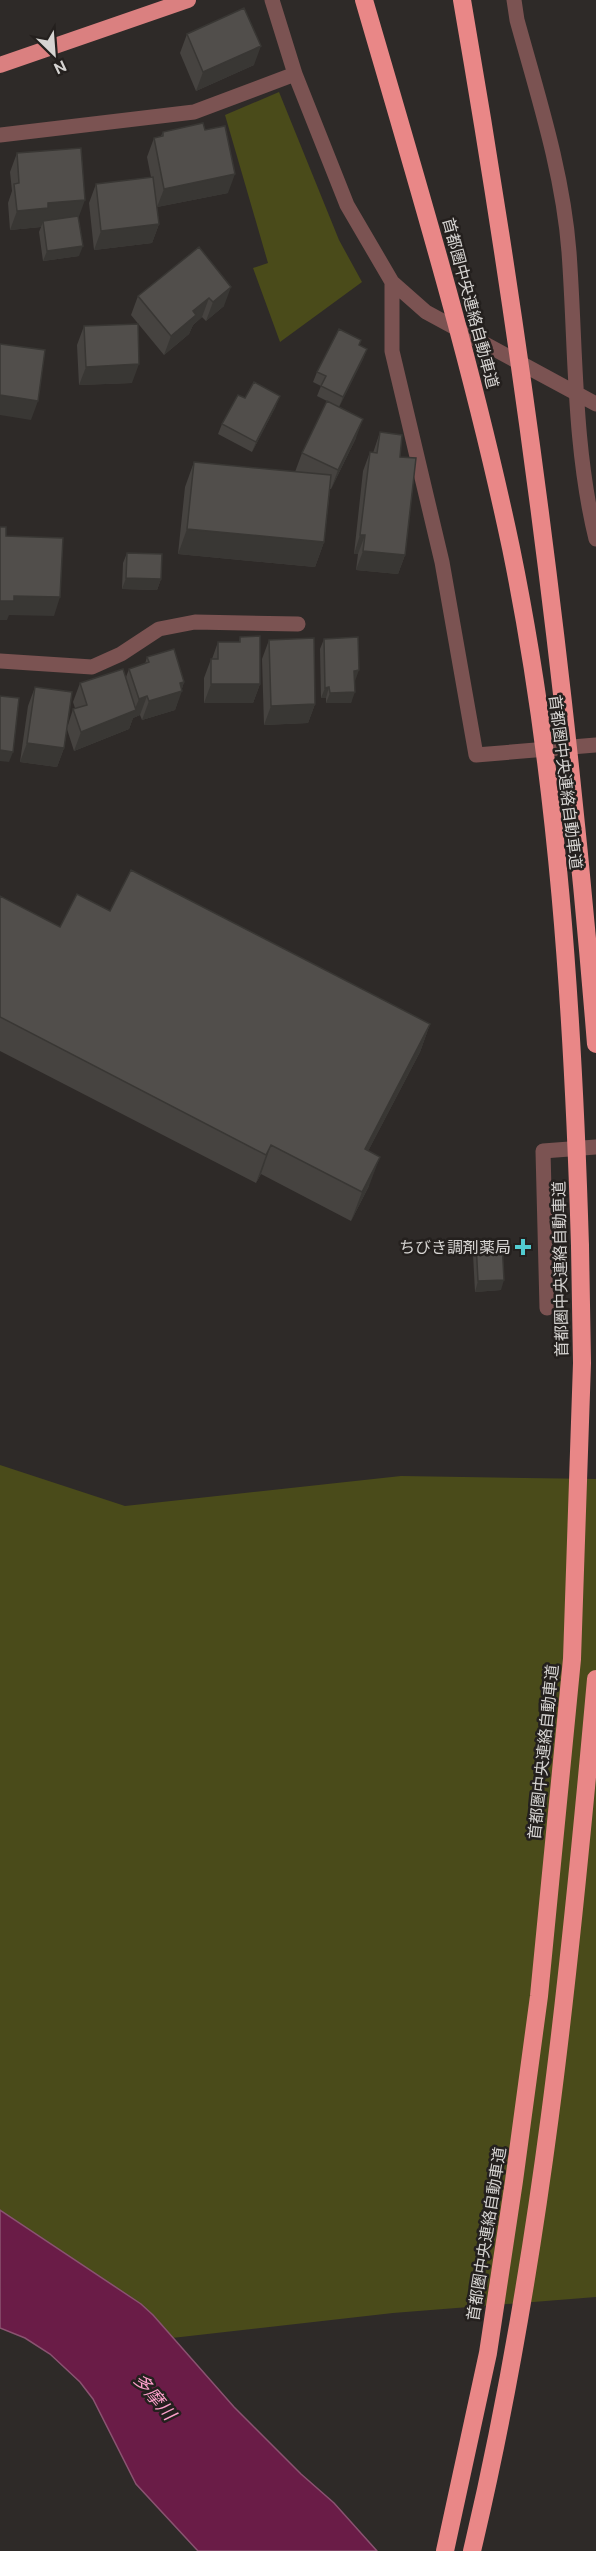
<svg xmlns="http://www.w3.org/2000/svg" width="596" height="2551" font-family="Ubuntu,'Noto Sans JP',sans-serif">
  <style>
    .green { fill: #4a4b1a }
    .water { fill: #6a1c47; stroke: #8a5371; stroke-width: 1.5 }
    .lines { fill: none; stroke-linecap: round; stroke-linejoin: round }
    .minor { stroke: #7b5352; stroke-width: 15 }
    .trunk { stroke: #da8080; stroke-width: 16 }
    .motorway { stroke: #e98787; stroke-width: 18 }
    .motorway-bridge { stroke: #e98787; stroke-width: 18 }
    .wall { fill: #464340 }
    .shaded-wall { fill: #393734 }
    .building { fill: #514e4b; stroke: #393734; stroke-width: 1.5 }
    .poi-dot { fill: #52ccd1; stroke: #24201e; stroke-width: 2 }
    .labels { text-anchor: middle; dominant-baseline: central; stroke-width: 5; stroke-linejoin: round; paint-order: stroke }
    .street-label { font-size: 16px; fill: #d6d4d2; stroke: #24201e }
    .poi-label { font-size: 16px; fill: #d6d4d2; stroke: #24201e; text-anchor: end }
    .water-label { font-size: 18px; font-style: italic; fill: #fb9fca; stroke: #24201e }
  </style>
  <rect width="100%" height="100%" fill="#2e2a28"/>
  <!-- green -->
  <path class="green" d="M279 92 339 240 362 282 280 342 253 268 268 263 225 115Z
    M0 1465 125 1506 401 1476 596 1479V2297L393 2313 172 2338 153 2315 141 2304 0 2210Z"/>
  <!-- water -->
  <path class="water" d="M0 2210 141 2304 153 2315 234 2407 301 2474 334 2503 377 2551H198L136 2484 93 2399 80 2382 50 2354 25 2338 0 2328Z"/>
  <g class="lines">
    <!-- minor -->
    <path class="minor" d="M272 0 295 74 347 205 392 282 426 312 596 404
      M514 0 517 20C538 96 563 173 569 252 576 348 573 445 596 539
      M0 135 194 112 295 74
      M392 282V351L442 562 476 755 596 745
      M0 661 92 667 121 654 159 629 195 622 298 624
      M547 1308 543 1151 596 1147"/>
    <!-- trunk -->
    <path class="trunk" d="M0 65 188 0"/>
    <!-- motorway -->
    <path class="motorway" d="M445 2551 488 2353 514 2181 539 1996 572 1659 582 1363 580 1246
      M472 2551C540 2265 570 1971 596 1679"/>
    <!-- motorway-bridge -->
    <path class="motorway-bridge" d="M364 0C417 182 472 363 511 548 558 777 573 1013 580 1246
      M462 0C522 346 568 695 596 1044"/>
  </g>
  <!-- wall -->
  <path class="wall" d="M187 34 254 65 196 91 180 53Z
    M205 130 228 193 157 207 156 199 159 224 152 243 94 250 89 203 96 184 151 177 147 157 154 138 161 136 163 132Z
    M17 153 78 219 79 256 43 261 39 232 41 227 10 230 8 203 12 191 10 172Z
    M199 247 224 306 206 321 202 317 193 325 189 334 164 355 131 315 138 296Z
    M84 326 132 383 79 385 77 345Z
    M361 340 359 345 367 349 363 359 339 407 317 396 321 386 313 382 317 372Z
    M245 398 276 406 252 452 218 434 222 424Z
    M380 432 400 457 405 555 398 574 356 570 358 554H354L363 471 370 452 373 453Z
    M356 438 331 489H330L324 542 315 567 178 554 185 487 194 462 295 472 302 453Z
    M127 553 161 579 157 590 122 589 123 563Z
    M240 637 260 684 253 703H204V678L211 659H212L218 642H239Z
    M324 639 355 681 351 703H326V698H321L320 649Z
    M269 640 315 704 308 723 264 725 262 659Z
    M147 657 184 682 175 710 142 720 140 715 133 718 129 729 74 751 67 729 64 748 57 767 20 762 28 706 35 687 68 725 73 709 75 708 73 702 80 683 126 677 129 669 145 664Z
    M0 896 60 927 110 911 430 1024 420 1052 368 1151 369 1186 351 1221 261 1174 256 1183 0 1051Z
    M476 1243 501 1290 475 1292 473 1254Z"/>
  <!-- shaded-wall -->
  <path class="shaded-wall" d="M261 46 254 65 196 91 203 72Z
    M235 174 228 193 157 207 164 189Z
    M85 200 78 219 43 222 41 227 10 230 17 211 48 203Z
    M159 224 152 243 94 250 101 231Z
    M83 246 79 256 43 261 47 251Z
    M231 287 224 306 206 321 213 302Z
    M209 298 202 317 193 325 189 334 164 355 171 336 193 311Z
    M367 349 363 359 339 407 343 397Z
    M139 364 132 383 79 385 86 367Z
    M0 395 38 401 31 420 0 415Z
    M280 396 276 406 252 452 256 442Z
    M363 419 356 438 331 489 338 470Z
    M187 529 324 542 315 567 178 554Z
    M360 535H365L358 554H354Z
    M363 551 405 555 398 574 356 570Z
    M126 578 161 579 157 590 122 589Z
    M14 596 60 597 54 616 9 615 7 620H0V601Z
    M359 670 355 681 350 682 354 671Z
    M184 682 181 692 182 691 175 710 142 720 149 701 180 683Z
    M211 684H260L253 703H204Z
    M329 687 326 698H321L325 688Z
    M355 692 351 703H326L330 693Z
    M147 696 140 715 133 718 129 729 74 751 81 732 134 711 139 699Z
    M315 704 308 723 264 725 271 706Z
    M27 743 64 748 57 767 20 762Z
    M0 750 13 752 9 762 0 761Z
    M430 1024 420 1052 354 1178 365 1149Z
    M271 1145 261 1174 256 1183 266 1155Z
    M380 1157 369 1186 351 1221 362 1192Z
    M504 1280 501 1290 475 1292 478 1281Z"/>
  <!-- building -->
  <path class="building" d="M244 8 261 46 203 72 187 34Z
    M203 123 205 130 225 126 235 174 164 189 154 138 163 136V132Z
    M81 148 85 200 48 203V208L17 211 14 184 19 183 17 153Z
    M153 177 159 224 101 231 96 184Z
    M78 216 83 246 47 251 43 221Z
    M199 247 231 287 213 302 209 298 193 311 196 315 171 336 138 296Z
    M138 324 139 364 86 367 84 326Z
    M339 329 361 340 359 345 367 349 343 397 321 386 326 376 317 372Z
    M0 344 45 350 38 401 0 395Z
    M254 382 280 396 256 442 222 424 238 395 245 398Z
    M327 401 363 419 338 470 302 453Z
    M380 432 402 435 400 457 416 458 405 555 363 551 365 535H360L370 452 377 453Z
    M194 462 331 475 324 542 187 529Z
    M0 527H6V536L63 538 60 597 14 596V601H0Z
    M127 553 162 554 161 579 126 578Z
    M260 636V684H211V659H218V642H240V637Z
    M358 637 359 670 354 671 355 692 330 693 329 687 325 688 324 639Z
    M314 638 315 704 271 706 269 640Z
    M174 649 184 682 180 683 182 691 149 701 147 696 139 699 129 669 149 662 147 657Z
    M123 669 136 710 81 732 73 709 87 705 80 683Z
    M35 687 72 692 64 748 27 743Z
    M0 696 19 698 13 752 0 750Z
    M131 870 430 1024 365 1149 380 1157 362 1192 271 1145 266 1155 0 1017V896L60 927 77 894 110 911Z
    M502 1242 504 1280 478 1281 476 1243Z"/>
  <!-- markers -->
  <path class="poi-dot" d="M520 1238h6v6h6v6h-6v6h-6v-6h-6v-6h6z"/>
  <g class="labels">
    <!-- street labels -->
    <g class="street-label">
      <text transform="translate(471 303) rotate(75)">首都圏中央連絡自動車道</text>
      <text transform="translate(566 782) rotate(83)">首都圏中央連絡自動車道</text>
      <text transform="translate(560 1269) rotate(-91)">首都圏中央連絡自動車道</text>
      <text transform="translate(543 1752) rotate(-84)">首都圏中央連絡自動車道</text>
      <text transform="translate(486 2234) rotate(-81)">首都圏中央連絡自動車道</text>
    </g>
    <!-- poi labels -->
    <g class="poi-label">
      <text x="511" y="1247">ちびき調剤薬局</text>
    </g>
    <!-- water labels -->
    <g class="water-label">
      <text transform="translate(155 2396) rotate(50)">多摩川</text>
    </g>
  </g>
  <!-- north arrow -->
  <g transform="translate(54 54) rotate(155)" stroke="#24201e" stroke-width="4.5" paint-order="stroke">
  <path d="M0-4.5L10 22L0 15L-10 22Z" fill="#d6d4d2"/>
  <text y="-9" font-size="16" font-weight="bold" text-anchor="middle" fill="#d6d4d2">N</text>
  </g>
</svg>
